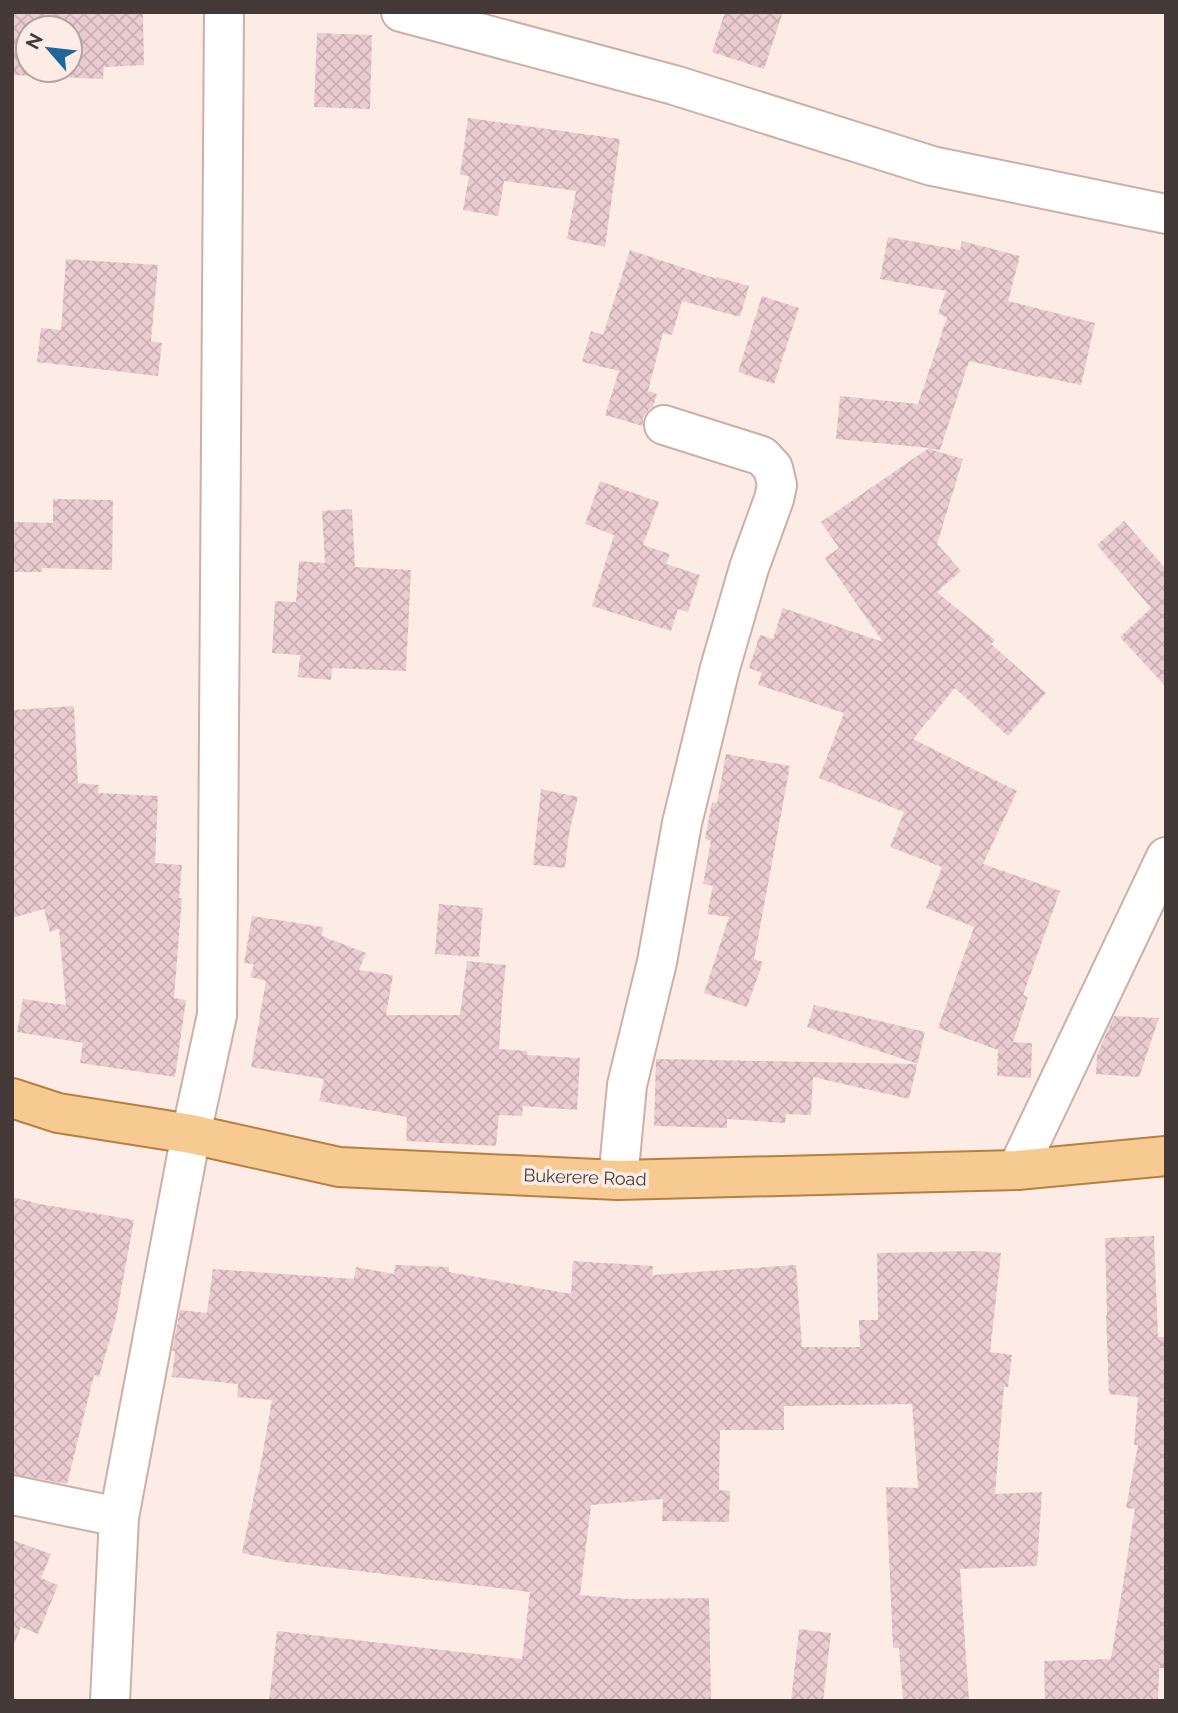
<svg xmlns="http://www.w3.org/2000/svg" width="1178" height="1713" font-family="Raleway,sans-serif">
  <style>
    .building { fill: url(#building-cross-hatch); fill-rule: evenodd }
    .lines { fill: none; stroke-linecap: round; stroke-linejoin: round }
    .minor-casing { stroke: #cbb0a7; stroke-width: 42 }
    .major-casing { stroke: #b58042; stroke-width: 42 }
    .minor { stroke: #fff; stroke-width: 38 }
    .major { stroke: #f7ca91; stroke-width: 38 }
    .labels { text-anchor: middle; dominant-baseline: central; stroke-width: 7; stroke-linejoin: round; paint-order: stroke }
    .street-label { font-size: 18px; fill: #443936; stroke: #fdebe6 }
  </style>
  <defs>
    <pattern id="building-cross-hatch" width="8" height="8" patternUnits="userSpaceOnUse" patternTransform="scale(1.75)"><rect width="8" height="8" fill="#eaccd0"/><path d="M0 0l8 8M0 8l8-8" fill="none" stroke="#cab0b3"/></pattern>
  </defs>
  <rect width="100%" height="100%" fill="#fdebe6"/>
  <!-- building -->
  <path class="building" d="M12 12H143L144 65 104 67 103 79 12 75ZM28 28H70V70H28Z
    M725 12H783L764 69 712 52Z
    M317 33 372 35 370 109 314 107Z
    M468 118 620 139 605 247 567 239 576 191 504 181 498 216 463 210 469 176 460 175Z
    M888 237 960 250 962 241 1020 256 1008 301 1095 323 1081 385 1038 376V377L969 361 940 450 929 449 963 459 937 544 961 571 937 592 995 640 991 644 1046 693 1008 736 955 688 913 739 1017 791 983 864 1060 891 1023 995 1028 997 1013 1042 1032 1043 1031 1078 997 1076 998 1050 938 1028 974 927 926 908 942 867 890 847 904 812 819 778 844 713 758 685 762 673 749 668 760 635 773 639 783 608 883 642 825 558 839 548 821 522 929 448 836 439 840 396 918 404 947 317 938 314 946 291 880 279Z
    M630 250 717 279V277L749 286 740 317 682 301 672 335 663 333 648 391 657 394 653 407 649 409 643 418V426L605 415 619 371 582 362 591 331 603 335Z
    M66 259 158 265 151 341 162 343 158 376 37 362 41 328 61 330Z
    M762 296 799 308 774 384 738 372Z
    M600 481 659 502 643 545 670 554 666 564 700 575 688 612 678 609 671 631 592 606 614 535 585 524Z
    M53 499 113 500 112 570 42 568V572H12V522L53 523Z
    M352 509 355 567 411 570 406 671 332 668 331 680 298 677 300 655 272 653 275 601 296 602 299 561 325 563 322 511Z
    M1124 521 1166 569V687L1120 637 1151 608 1097 545Z
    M74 706 78 783 99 785 98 793 158 796 155 863 182 865 179 898H182L174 998 186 1000 175 1077 80 1063 83 1043 17 1032 23 999 66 1005 59 929 50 932 44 909 12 918V710Z
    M726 754 790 766 754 959 763 962 747 1007 704 993 729 917 707 914 713 886 703 884 711 841 705 839 712 802 717 803Z
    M541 789 578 797 569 833 565 868 533 865Z
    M439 904 483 908 479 957 435 954Z
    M252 916 323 927 322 936 366 953 359 970 393 975 386 1015H460L467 961 506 965 503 991 499 1049 527 1051V1055L580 1058 577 1110 523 1106 522 1116 499 1115 496 1146 406 1141 407 1117 319 1101 324 1079 251 1067 266 981 250 977 254 964 244 963Z
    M814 1005 925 1032 909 1099 813 1077 811 1115 786 1114 785 1123 727 1119V1128L654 1126 656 1059 918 1064 807 1027Z
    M1114 1016 1159 1018 1139 1077 1096 1074 1097 1055Z
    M12 1197 40 1204 134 1220 116 1318 99 1377 94 1375 67 1484 12 1474Z
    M1154 1236 1158 1337H1166V1668H1159L1158 1701H1045L1044 1661 1111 1659 1135 1509 1126 1508 1138 1445H1134L1138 1397 1109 1394 1106 1315H1107L1105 1238Z
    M977 1251 1001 1253 990 1352 1012 1355 1008 1387H1004L995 1494 1042 1492 1037 1566 960 1569 969 1701H903L899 1648H893L886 1487 918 1488 912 1404 784 1406V1430H720L719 1490 730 1491 729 1522 662 1521 663 1499 591 1505 580 1595 630 1599 709 1598 711 1701H269L277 1631 522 1659 530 1592 285 1562 242 1553 262 1457 272 1400 237 1397 238 1384 172 1377 175 1351H172L180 1310 207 1313 213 1269 354 1279 356 1267 394 1274 395 1265 449 1267V1272L571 1294 573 1261 653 1266 652 1275 796 1265 802 1347H860L859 1320H878L877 1253Z
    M12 1540 51 1554 41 1578 58 1585 38 1634 21 1627 13 1647Z
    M799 1629 831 1633 823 1701H791Z"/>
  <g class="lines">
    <defs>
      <path id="minor" d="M401 12 674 85 932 166 1166 214
        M1017 1170 1166 857
        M618 1180 627 1085 657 962 682 823 720 668 749 568 774 499 777 485 773 468 762 456 664 425
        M12 1495 119 1517
        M110 1701 119 1517 191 1134 217 1015 224 12"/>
      <path id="major" d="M12 1098 58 1113 191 1134 339 1167 618 1180 1017 1170 1166 1156"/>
    </defs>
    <!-- minor casing -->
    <use href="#minor" class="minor-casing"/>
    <!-- major casing -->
    <use href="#major" class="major-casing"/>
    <!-- minor -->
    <use href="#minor" class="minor"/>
    <!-- major -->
    <use href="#major" class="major"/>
  </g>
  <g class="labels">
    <!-- street labels -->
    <g class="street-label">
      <text transform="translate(585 1177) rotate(2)">Bukerere Road</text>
    </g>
  </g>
  <!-- border -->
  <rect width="1178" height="1713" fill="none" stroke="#443936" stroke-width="28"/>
  <!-- north arrow -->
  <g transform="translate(49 49) rotate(298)"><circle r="33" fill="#fdebe6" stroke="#b3a4a0" stroke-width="2"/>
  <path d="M0-5L12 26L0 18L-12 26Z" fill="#1d679a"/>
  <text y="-10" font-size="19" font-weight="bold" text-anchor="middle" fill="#443936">N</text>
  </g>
</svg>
